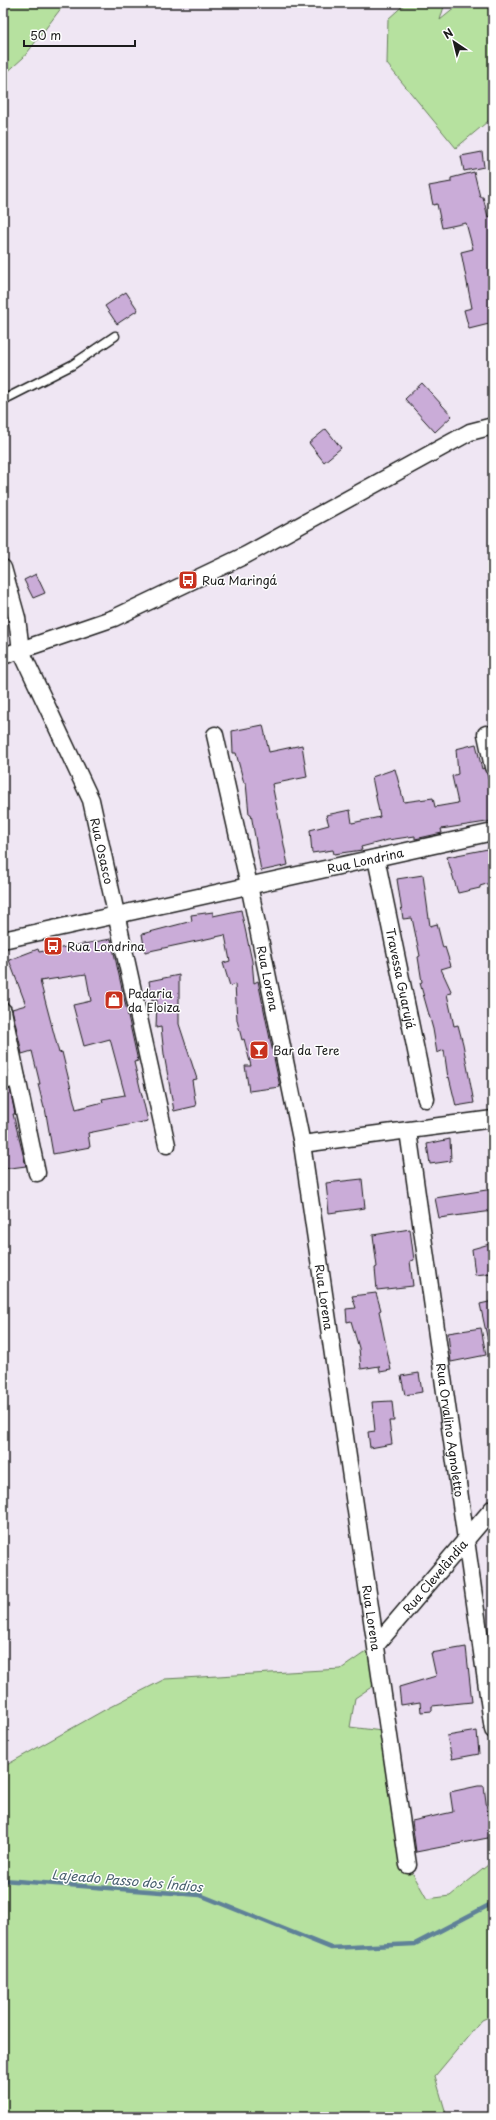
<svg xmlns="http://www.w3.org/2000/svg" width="496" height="2120" font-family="'Playpen Sans',sans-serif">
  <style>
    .green { fill: #b6e19f; stroke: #697e5e }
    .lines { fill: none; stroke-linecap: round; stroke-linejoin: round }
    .stream { stroke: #5e8198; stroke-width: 4.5 }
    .building { fill: #caacd8; stroke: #1c1c1c; fill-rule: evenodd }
    .service-casing { stroke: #1c1c1c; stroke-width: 11 }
    .minor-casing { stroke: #1c1c1c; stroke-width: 19 }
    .service { stroke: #fff; stroke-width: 8 }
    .minor { stroke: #fff; stroke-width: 16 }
    .labels { text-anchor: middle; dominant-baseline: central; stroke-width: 3; stroke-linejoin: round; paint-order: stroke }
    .poi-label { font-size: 12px; fill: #1c1c1c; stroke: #fff; text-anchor: start }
    .street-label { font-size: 12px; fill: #1c1c1c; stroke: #fff }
    .water-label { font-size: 13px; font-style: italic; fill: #485f6e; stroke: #fff }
  </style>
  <rect width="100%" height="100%" fill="#efe6f3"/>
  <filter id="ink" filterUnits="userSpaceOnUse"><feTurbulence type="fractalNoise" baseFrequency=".025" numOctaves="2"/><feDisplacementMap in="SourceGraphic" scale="8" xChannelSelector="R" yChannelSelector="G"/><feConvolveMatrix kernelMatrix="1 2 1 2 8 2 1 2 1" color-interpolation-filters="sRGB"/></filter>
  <g filter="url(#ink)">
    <!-- green -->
    <path class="green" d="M3 3H81L62 7 24 57 3 76Z
      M406 3H445L440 20 461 3H493V117L456 148 387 64 388 19Z
      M377 1644 382 1680 355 1698 350 1727 390 1732 408 1865 427 1899 450 1896 488 1865 493 1864V2015L482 2020 435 2076 447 2117H3V1767L108 1708 165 1679 341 1669Z"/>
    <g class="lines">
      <!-- stream -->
      <path class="stream" d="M3 1880 200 1895 331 1948 415 1944 493 1903"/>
    </g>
    <!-- building -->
    <path class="building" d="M482 152 484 167 464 171 461 156Z
      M474 172 480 197H483L488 217 493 216V323L469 329 464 310 472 308 461 252 473 249 466 223 442 228 437 204 433 205 429 186 451 182V178Z
      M126 292 138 310 117 324 105 306Z
      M422 383 452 416 435 432 405 399Z
      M326 429 341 448 324 462 309 443Z
      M36 574 45 593 33 598 24 580Z
      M263 725 269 752 302 745 307 777 272 784 288 865 261 871 251 814H249L246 783H244L236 753H233L232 731Z
      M476 744 482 769 484 768 487 774 493 797V821L441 829 442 833 415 839V836L388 840 361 847 362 850 334 854 333 850 312 853 310 830 329 825 326 815 350 810 352 823 380 817 372 777 395 769 404 802 433 798 435 807 458 803 452 776 458 774 456 749Z
      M493 848V882L480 886V888L458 893 447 857Z
      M423 875 430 926 437 924 443 948 445 947 451 966 441 969 452 993 447 994 454 1026 458 1025 463 1044 474 1103 456 1106 449 1077 448 1078 444 1050 437 1053 433 1029 420 983 422 982 418 957 420 956 412 918 403 919 397 879Z
      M241 910 252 961 254 983 258 981 280 1087 249 1091 245 1066H251L244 1039 242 1040 237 1020 235 984 230 986 223 963 230 961 225 935 145 952 142 934 192 921 191 915 213 912V916Z
      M111 939 138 1061 134 1062 148 1121 88 1133 90 1147 53 1154 45 1108H44L38 1084H40L32 1051 22 1054 20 1044 12 1009 26 1005 9 960 38 949 39 952ZM86 974 91 1001 73 1005 84 1046 110 1039 125 1095 102 1099 103 1102 76 1109 62 1052 59 1053 40 981Z
      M179 975V1024L197 1079 192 1080 196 1106 174 1111 164 1054 161 1027 156 1028 157 1000 152 1001 149 981Z
      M10 1089 15 1114H13L26 1166 3 1169V1090Z
      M450 1139 451 1161 430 1164 427 1144Z
      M362 1179 365 1208 329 1213 326 1183Z
      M493 1189V1211L439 1218 435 1198Z
      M410 1229 414 1260 410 1261 413 1286 377 1290 375 1268 377 1267 373 1235Z
      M493 1243V1273L475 1275 472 1249Z
      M376 1293 381 1310 379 1311 391 1370 380 1372 379 1366 361 1369 359 1348 351 1321 347 1322 346 1309 356 1308 352 1296Z
      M493 1301V1341H488L480 1304Z
      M481 1328 486 1355 451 1362 448 1333Z
      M419 1373 422 1392 405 1395 401 1376Z
      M392 1401 394 1421H389L392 1444 370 1448 368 1432 375 1431 372 1402Z
      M466 1647 472 1702 432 1706V1711L421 1712 420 1702 401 1705 399 1687 436 1676 431 1653Z
      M477 1731 479 1754 452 1759 447 1736Z
      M478 1786H484L487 1810H488L493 1837 416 1852 412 1821 453 1812 450 1792Z"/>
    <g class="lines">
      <defs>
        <path id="service" d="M3 400 72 365 115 336"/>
        <g id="minor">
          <path id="s1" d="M3 568 17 618 21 651 91 800 167 1145"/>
          <path d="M3 656 114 618 246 555 470 432 493 426"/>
          <path d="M486 734 493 767"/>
          <path id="s2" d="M215 735 249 885 302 1144 408 1865"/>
          <path id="s3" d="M376 858 426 1099"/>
          <path id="s4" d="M3 940 493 832"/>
          <path d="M3 1011 37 1173"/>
          <path d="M3 1081 17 1078"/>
          <path id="s5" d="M408 1131 493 1730"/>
          <path d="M302 1144 493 1119"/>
          <path id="s6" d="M377 1644 493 1508"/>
        </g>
      </defs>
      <!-- service casing -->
      <use href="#service" class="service-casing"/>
      <!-- minor casing -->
      <use href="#minor" class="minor-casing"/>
      <!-- service -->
      <use href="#service" class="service"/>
      <!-- minor -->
      <use href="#minor" class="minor"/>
    </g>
  </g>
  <!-- icons -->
  <defs>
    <symbol id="bus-square" viewBox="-11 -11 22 22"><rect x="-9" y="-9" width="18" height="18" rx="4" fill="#c8321e" stroke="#fff"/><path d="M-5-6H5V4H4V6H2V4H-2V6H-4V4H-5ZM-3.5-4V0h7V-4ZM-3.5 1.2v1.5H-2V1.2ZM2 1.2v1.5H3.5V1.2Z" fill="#fff"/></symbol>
    <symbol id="shop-square" viewBox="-11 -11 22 22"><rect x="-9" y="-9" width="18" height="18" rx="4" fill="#c8321e" stroke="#fff"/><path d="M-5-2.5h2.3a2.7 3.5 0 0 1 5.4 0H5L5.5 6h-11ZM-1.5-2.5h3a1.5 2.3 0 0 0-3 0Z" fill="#fff"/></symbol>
    <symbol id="bar-square" viewBox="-11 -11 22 22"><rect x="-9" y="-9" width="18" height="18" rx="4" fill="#c8321e" stroke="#fff"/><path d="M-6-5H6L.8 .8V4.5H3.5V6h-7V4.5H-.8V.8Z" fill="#fff"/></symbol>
  </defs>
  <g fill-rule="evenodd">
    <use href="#bus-square" x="177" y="569" width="22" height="22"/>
    <use href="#bus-square" x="42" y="935" width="22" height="22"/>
    <use href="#shop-square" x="103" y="989" width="22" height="22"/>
    <use href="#bar-square" x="248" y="1039" width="22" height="22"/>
  </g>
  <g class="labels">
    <!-- poi labels -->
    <g class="poi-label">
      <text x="202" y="580">Rua Maringá</text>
      <text x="67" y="946">Rua Londrina</text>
      <text x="128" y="993">Padaria<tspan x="128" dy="14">da Eloiza</tspan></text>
      <text x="273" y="1050">Bar da Tere</text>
    </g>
    <!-- street labels -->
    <g class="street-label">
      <text stroke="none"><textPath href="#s1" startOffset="302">Rua Osasco</textPath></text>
      <text stroke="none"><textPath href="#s4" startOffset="371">Rua Londrina</textPath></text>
      <text stroke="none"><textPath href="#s2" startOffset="249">Rua Lorena</textPath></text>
      <text stroke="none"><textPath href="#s3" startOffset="123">Travessa Guarujá</textPath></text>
      <text stroke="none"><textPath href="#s2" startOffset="573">Rua Lorena</textPath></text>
      <text stroke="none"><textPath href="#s5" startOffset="302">Rua Orvalino Agnoletto</textPath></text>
      <text stroke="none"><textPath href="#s6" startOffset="89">Rua Clevelândia</textPath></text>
      <text stroke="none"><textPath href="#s2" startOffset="897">Rua Lorena</textPath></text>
    </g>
    <!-- water labels -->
    <g class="water-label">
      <text transform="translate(127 1880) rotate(5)">Lajeado Passo dos Índios</text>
    </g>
  </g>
  <!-- margin -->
  <rect width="496" height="2120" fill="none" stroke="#fff" stroke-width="16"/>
  <rect x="8" y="8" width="480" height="2104" fill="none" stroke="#1c1c1c" stroke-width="1.5" filter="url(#ink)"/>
  <!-- north arrow -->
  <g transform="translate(454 42) rotate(325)" stroke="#ffffff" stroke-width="3" paint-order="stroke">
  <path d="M0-3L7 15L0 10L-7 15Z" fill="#1c1c1c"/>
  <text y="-6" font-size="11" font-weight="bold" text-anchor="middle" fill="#1c1c1c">N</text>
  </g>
  <!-- scale -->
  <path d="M24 40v6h111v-6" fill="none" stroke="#1c1c1c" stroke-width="2"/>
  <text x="30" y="40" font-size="12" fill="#1c1c1c" stroke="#ffffff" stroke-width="3" paint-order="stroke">50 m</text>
</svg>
